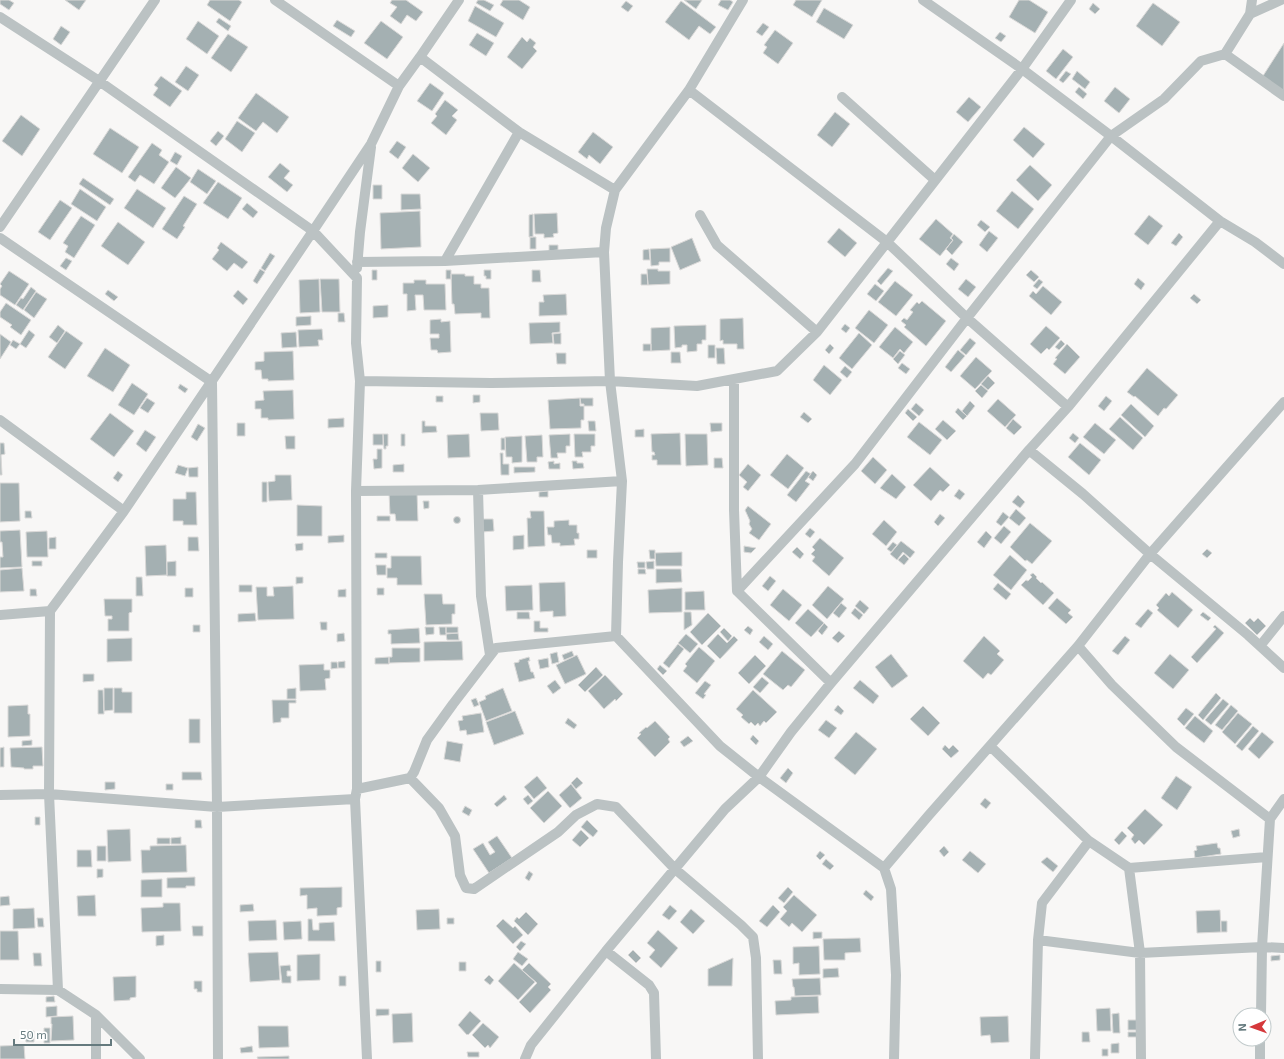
<svg xmlns="http://www.w3.org/2000/svg" width="1284" height="1059" font-family="'Exo 2',sans-serif">
  <style>
    .building { fill: #a4b0b2; stroke: #dad9d8 }
    .lines { fill: none; stroke-linecap: round; stroke-linejoin: round }
    .minor { stroke: #bbc2c3; stroke-width: 10 }
  </style>
  <rect width="100%" height="100%" fill="#f8f7f6"/>
  <!-- building -->
  <path class="building" d="M0 0H9L14 3 9 10 0 4Z
    M65 0H86L79 10Z
    M210 0H239L242 2 230 21 207 5Z
    M392 0H406L423 12 416 21 407 15 401 24 390 16 397 7 390 3Z
    M478 0H484L494 5 490 11 476 3Z
    M503 0H519L530 7 523 20 500 5Z
    M684 0H702L696 9Z
    M721 0H730L733 2 728 10 718 5Z
    M796 0H822L812 17 793 5Z
    M1019 0H1029L1048 12 1035 33 1009 17Z
    M626 1 633 6 628 12 621 7Z
    M681 1 716 27 710 34 699 26 689 40 665 22Z
    M1093 3 1100 9 1095 14 1089 9Z
    M1153 3 1180 22 1162 46 1136 26Z
    M475 6 504 23 496 37 468 21Z
    M824 8 853 25 844 39 816 22Z
    M219 18 231 26 228 31 216 22Z
    M337 20 355 31 351 37 333 26Z
    M198 21 219 36 207 54 186 39Z
    M381 21 403 37 387 59 364 43Z
    M763 23 769 27 762 36 756 32Z
    M61 26 70 32 61 45 53 39Z
    M775 30 793 43 778 64 763 53 767 47 764 45Z
    M1000 32 1006 36 1001 42 995 38Z
    M477 33 494 43 486 56 469 45Z
    M228 34 248 47 231 72 211 58Z
    M522 37 527 42 530 38 536 43 533 47 537 51 522 69 507 57Z
    M1284 43V94L1261 79Z
    M1063 49 1073 57 1056 79 1046 71Z
    M186 66 199 75 188 91 175 82Z
    M1066 71 1071 74 1063 83 1059 80Z
    M1077 71 1090 82 1085 89 1072 79Z
    M161 76 182 91 170 107 153 95 158 88 154 85Z
    M430 83 444 93 432 111 417 101Z
    M1079 87 1087 94 1083 99 1075 92Z
    M1115 87 1130 99 1119 113 1104 101Z
    M256 93 289 117 277 133 263 122 256 131 238 118Z
    M969 97 981 107 968 122 956 112Z
    M445 100 458 110 452 116 457 120 446 135 431 123 437 116 435 114Z
    M835 112 850 124 832 147 817 135Z
    M21 115 40 129 22 156 2 141Z
    M237 121 255 133 242 152 225 139Z
    M1024 127 1045 144 1033 158 1013 140Z
    M110 128 139 147 122 173 93 154Z
    M218 131 224 136 216 146 210 141Z
    M593 132 613 147 600 164 589 155 587 159 578 152Z
    M397 141 406 147 398 159 389 152Z
    M152 143 162 150 159 155 169 162 154 184 140 175 135 182 128 177Z
    M175 152 182 156 177 165 170 161Z
    M413 154 430 168 418 182 402 168Z
    M280 163 290 171 284 178 293 185 287 192 268 177Z
    M1030 165 1052 185 1038 201 1016 180Z
    M176 167 191 178 175 198 161 188Z
    M198 169 216 181 207 194 190 182Z
    M83 178 114 199 110 205 79 184Z
    M218 182 242 198 228 219 203 203Z
    M373 185H382V199H373Z
    M80 189 106 207 97 221 71 204Z
    M137 189 166 208 153 228 124 208Z
    M1012 191 1034 209 1018 229 996 211Z
    M401 194H420L421 209 401 210Z
    M184 196 197 204 183 226 185 227 177 239 162 229Z
    M60 200 72 208 50 240 38 232Z
    M247 203 258 212 253 218 242 209Z
    M420 211 421 247 381 249 380 213Z
    M557 213 558 233 553 234 554 237 544 238V234H535L534 214Z
    M533 214V237H529V215Z
    M1149 215 1163 226 1148 245 1134 234Z
    M81 216 95 225 74 258 65 252 68 246 63 243Z
    M936 219 953 234 950 238 953 240 940 256 919 239Z
    M981 220 990 227 985 232 977 225Z
    M118 222 145 242 128 265 101 246Z
    M839 228 857 243 845 257 827 242Z
    M989 231 998 238 987 252 979 245Z
    M1179 233 1183 237 1176 246 1171 243Z
    M954 234 963 242 952 255 946 249 953 240 951 238Z
    M530 237H536V249H530Z
    M692 238 701 261 680 270 671 247Z
    M221 242 248 262 242 269 234 263 227 271 212 259 219 250 217 248Z
    M549 245H558V250L549 251Z
    M670 248V262H659V265L651 266 650 249Z
    M649 249 650 260H643V250Z
    M270 253 275 256 265 271 261 268Z
    M66 258 72 261 66 270 60 266Z
    M951 258 959 264 954 271 946 264Z
    M888 268 893 271 881 285 877 281Z
    M260 269 265 272 257 284 253 281Z
    M647 269H658V271H670V284L648 285Z
    M372 270H377V280H372Z
    M446 270H451V279H446Z
    M484 270H491V279H486V276H484Z
    M532 270H540L541 282H532Z
    M1031 270 1039 277 1034 282 1026 275Z
    M9 271 29 284 15 305 0 295V289L2 286 0 284Z
    M451 274H465V276H474V284H481V288H489L490 318H481V313L455 314 454 304H452Z
    M641 274H647L648 285H641Z
    M1138 278 1145 284 1141 290 1134 284Z
    M319 279 320 312 300 313 299 280Z
    M320 279H339L340 312H322Z
    M966 279 976 287 968 297 958 289Z
    M1039 279 1043 282 1037 289 1033 286Z
    M414 280H426V284H445L446 310H424L423 295H415L416 310 407 311V294H403V283H414Z
    M895 281 913 295 896 316 878 302Z
    M875 284 884 291 876 301 867 294Z
    M1043 286 1062 302 1051 315 1029 296 1033 291 1036 294Z
    M31 287 36 291 23 310 16 305 21 298 23 299Z
    M108 290 118 297 114 301 105 294Z
    M238 290 248 299 243 305 233 296Z
    M36 292 47 299 34 318 24 310Z
    M566 294 567 315 539 316V302H544L543 295Z
    M1194 294 1201 300 1197 304 1190 298Z
    M922 301 946 321 926 346 904 327 906 325 901 321 904 318 907 320 913 312 910 310 917 302 919 304Z
    M6 303 31 320 21 335 10 327 12 325 0 317V312Z
    M388 305V317L373 318V306Z
    M869 310 888 325 874 343 855 328Z
    M338 313H344L345 322H338Z
    M311 316V325L296 326V317Z
    M743 318 744 349H737V344H723V340L720 341V319Z
    M441 319V322L450 321 451 352 438 353 437 350H431L430 338H439V334H430V320Z
    M560 322V332L552 333 553 343 530 344 529 323Z
    M845 324 850 328 846 333 841 329Z
    M58 325 65 331 57 343 49 337Z
    M706 325V340H702V344H697V351L687 352V345H682V347L675 348 674 326Z
    M1046 326 1060 338 1049 350 1047 348 1041 354 1030 344Z
    M670 327V350L651 351V328Z
    M895 327 913 342 904 353 900 349 893 358 879 347Z
    M322 329 323 340H318L319 346 299 347 298 330Z
    M29 330 35 335 26 348 20 344Z
    M66 331 83 343 65 369 48 357Z
    M296 332 297 347 282 348 281 333Z
    M561 333V344H554L553 334Z
    M859 333 872 345 852 369 839 358Z
    M0 334 11 342 0 359Z
    M970 338 976 343 966 355 960 350Z
    M13 340 20 344 16 349 10 345Z
    M1061 340 1065 344 1059 350 1055 347Z
    M643 344H651V351H643Z
    M830 344 834 348 829 354 825 350Z
    M1067 344 1080 357 1065 374 1053 364 1057 359 1055 358Z
    M708 345H715V358H708Z
    M105 348 130 365 113 392 87 376Z
    M716 348H724L725 364H717Z
    M958 350 965 356 951 372 945 367Z
    M293 351 294 380 268 381V379H262L261 370H255V362L264 361V352Z
    M900 351 905 355 898 364 893 359Z
    M671 352H680L681 363H671Z
    M556 353H566V364H557Z
    M976 357 992 371 975 389 960 376Z
    M902 363 910 369 906 374 898 368Z
    M824 365 842 380 830 395 813 380Z
    M845 366 852 372 847 378 840 372Z
    M1147 368 1178 395 1166 409 1164 408 1158 416 1135 396 1134 397 1127 392Z
    M988 376 995 383 988 390 981 384Z
    M132 383 148 394 134 415 118 405Z
    M180 384 188 389 185 393 178 388Z
    M981 385 988 391 982 398 975 391Z
    M293 390 294 419 268 420V418H261V409H255V401L264 400 263 391Z
    M473 395H480V402L473 403Z
    M436 396H443V402H436Z
    M1106 396 1112 401 1104 411 1098 406Z
    M147 398 155 403 148 413 140 408Z
    M580 398H593V406H584V404H581Z
    M580 398V406H584V420H581V428L550 429 548 400Z
    M998 399 1016 415 1005 427 987 411Z
    M970 401 975 406 967 416 962 411Z
    M916 403 924 410 919 416 911 409Z
    M1131 404 1154 426 1145 437 1121 415Z
    M958 408 967 416 963 420 955 412Z
    M908 409 917 417 913 421 905 413Z
    M804 412 812 419 808 423 800 417Z
    M110 413 134 431 114 457 90 439Z
    M480 413H498L499 430 481 431Z
    M1120 417 1143 438 1133 450 1109 429Z
    M344 418V427L328 428V419Z
    M1013 419 1022 427 1014 435 1006 428Z
    M943 420 956 431 947 440 935 429Z
    M422 421H425V426H436L437 432 422 433Z
    M588 421H595L596 431H589Z
    M919 422 942 440 930 455 907 437Z
    M237 423H245V436H237Z
    M710 423H722V431L711 432Z
    M1095 423 1116 440 1104 454 1083 437Z
    M198 424 205 428 197 441 191 437Z
    M644 429V437H635V430Z
    M145 430 156 437 146 452 136 444Z
    M680 433 681 465H657V460H652V455H655L654 452H652L651 434Z
    M1073 433 1079 438 1075 443 1069 438Z
    M373 434H383V445H373Z
    M383 434H388V446H386V449H384Z
    M401 434H405V446H401Z
    M469 434 470 457 448 458 447 435Z
    M570 434V446H566V453H557L558 458H551L549 435Z
    M574 434H595V446H591V452H582L583 457H575Z
    M685 434H707L708 465 686 466Z
    M542 435 543 457H537V462H527L525 436Z
    M285 436H295V449H286Z
    M522 436V462L512 463V457H506L505 437Z
    M501 438H505V450H501Z
    M0 443H4L5 454 1 455 2 475H0Z
    M1080 443 1101 460 1089 475 1068 457Z
    M377 449H382V468L374 469 373 459H377Z
    M500 453H503V464H509V475H501Z
    M787 454 804 468 788 489 770 475Z
    M873 457 887 470 875 484 861 471Z
    M714 458H722L723 468H714Z
    M554 461V464L560 463V469H549L548 462Z
    M572 461H577V463H583L584 468 573 469Z
    M404 464V472H393V465Z
    M748 464 761 475 748 491 743 487 747 482 739 475Z
    M178 465 188 468 185 476 175 473Z
    M198 467V477H189L188 468Z
    M514 467H535V472L514 473Z
    M930 467 950 485 943 492 940 490 931 501 913 485Z
    M118 471 123 475 118 482 113 478Z
    M806 471 811 474 805 481 810 484 796 502 787 495Z
    M813 471 817 475 813 481 808 477Z
    M892 474 906 487 896 499 880 488Z
    M275 475H291L292 500 269 501 268 482 275 481Z
    M262 482H267V502H262Z
    M0 483H19L20 521 0 522Z
    M959 489 965 494 960 500 954 496Z
    M548 491V497H539V492Z
    M186 492H196L197 525H183V521H173V499H186Z
    M417 492 418 521H396L395 514H390L389 493Z
    M1018 495 1025 502 1020 508 1012 502Z
    M423 501H429V508L424 509Z
    M297 505 322 506V536H297Z
    M748 506 771 524 759 540 749 533 752 529 749 524 750 521 745 510Z
    M1016 509 1026 518 1019 526 1009 518Z
    M25 511H31L32 518H25Z
    M530 511H544L545 546 528 547 527 518H531Z
    M1003 512 1009 517 1001 526 996 522Z
    M940 514 945 518 938 526 934 522Z
    M377 516H390V521H377Z
    M453.5 520a3.5 3.5 0 1 1 7 0a3.5 3.5 0 1 1-7 0Z
    M482 519H493L494 531 482 532Z
    M569 520V525H577V533H579V539H574L575 545 560 546V543H552L551 535H548L547 527H554V521Z
    M884 520 897 532 886 546 872 534Z
    M1030 523 1052 541 1032 564 1027 560 1025 561 1010 547Z
    M1004 526 1011 532 1001 544 994 538Z
    M810 528 815 532 810 538 805 534Z
    M20 530 22 567 0 568V557H3L2 542H0V531Z
    M47 531 48 557H27L26 532Z
    M986 531 992 537 984 548 977 542Z
    M344 535V542L328 543V536Z
    M524 535V549L513 550V536Z
    M56 537V549H49V538Z
    M188 537H198L199 551H188Z
    M820 538 844 558 829 576 812 561 815 557 811 554 815 550 812 547Z
    M901 541 915 552 910 558 903 552 897 560 890 554Z
    M893 542 897 545 891 552 887 549Z
    M303 543V550L296 551 295 544Z
    M166 545 167 575 146 576 145 546Z
    M744 546 756 548 751 553 744 552Z
    M797 547 804 554 800 559 792 552Z
    M1207 549 1212 553 1207 558 1202 554Z
    M587 550H597V558H587Z
    M649 550H655V559H650Z
    M682 552V566H656L655 553Z
    M375 553H387V558H375Z
    M904 554 909 559 904 565 898 560Z
    M1010 555 1027 570 1011 590 993 575Z
    M391 556H421L422 585H397V578H387V568H391Z
    M32 561H42V566H32Z
    M176 561V576H167V562Z
    M654 561V569H647L646 562Z
    M637 562H645V568H638Z
    M376 565H386V575H377Z
    M22 568 24 591 0 592V570Z
    M638 569H645L646 574H638Z
    M656 569H681L682 582 656 583Z
    M1033 573 1037 577 1036 578 1041 583 1042 582 1054 593 1043 605 1021 585 1026 580 1028 581 1032 577 1030 575Z
    M770 576 776 581 768 591 762 586Z
    M136 577H142L143 596H136Z
    M296 577H303V583L296 584Z
    M565 582 566 616 553 617V611L540 612 539 583Z
    M998 583 1011 594 1006 600 993 589Z
    M239 585H252V592H239Z
    M532 585 533 610 506 611 505 586Z
    M293 586 294 619 258 620 256 587H267V596H274L273 587Z
    M828 586 844 599 827 619 812 605Z
    M185 588H193V597H185Z
    M377 588H384V595H377Z
    M682 588V612L649 613 648 590Z
    M30 589H36L37 596H30Z
    M346 589V597H338V590Z
    M783 589 802 605 789 621 770 605Z
    M704 591 705 610H685V592Z
    M1172 592 1193 610 1178 628 1157 610 1159 608 1156 605 1166 593 1169 596Z
    M424 594H442L443 604H455V614H452V624L426 625Z
    M1057 598 1071 610 1068 613 1073 617 1066 624 1048 608Z
    M104 599H132V612L129 613V631H108V619H112V616H105Z
    M860 600 869 608 864 614 855 606Z
    M841 603 847 608 839 618 833 613Z
    M855 608 863 615 859 620 851 613Z
    M808 609 824 623 811 637 795 623Z
    M1148 609 1153 613 1141 628 1135 624Z
    M517 612H529L530 619H517Z
    M684 612H691L692 625 684 630Z
    M1203 612 1211 618 1208 621 1200 615Z
    M255 613 256 621 238 622V614Z
    M708 613 721 626 702 645 690 632Z
    M1250 618 1254 622 1258 618 1266 626 1257 635 1245 623Z
    M534 621H540V628H548V632H534Z
    M320 622H327V630H321Z
    M824 623 828 627 822 635 818 631Z
    M193 625H200V632H193Z
    M1215 625 1224 633 1197 663 1191 657 1216 629 1213 627Z
    M748 626 753 630 750 635 744 630Z
    M425 627H434V634L426 635Z
    M439 627H446V635H440Z
    M446 627H458V633H446Z
    M419 628 420 643 391 644V634H388V630Z
    M724 628 732 636 728 641 720 632Z
    M839 631 845 636 838 643 832 638Z
    M344 633 345 641 337 642V634Z
    M458 633 459 640H447L446 634Z
    M686 634 698 644 690 653 678 643Z
    M718 634 727 643 734 636 738 640 720 659 707 646Z
    M764 636 773 644 768 650 759 642Z
    M984 636 1000 651 997 654 1004 660 991 675 988 673 983 679 963 661Z
    M1125 636 1130 640 1118 655 1112 651Z
    M132 638V661L107 662V639Z
    M462 641 463 660 424 661V642Z
    M678 644 684 649 669 668 663 663Z
    M699 647 715 661 697 683 683 671 687 666 685 664Z
    M392 648H420V662L389 663V657H392Z
    M572 651 574 656 564 660 562 655Z
    M782 651 805 670 791 687 788 685 783 690 763 674Z
    M557 652 559 662 552 664 550 654Z
    M891 654 908 676 892 688 875 667Z
    M1170 654 1189 670 1173 689 1154 673Z
    M577 655 586 674 565 684 556 665Z
    M755 655 766 666 749 684 738 673Z
    M389 657V664H375V658Z
    M529 657 530 661H528L531 672H533L535 678 519 682 514 663 519 662V660Z
    M548 658 549 667 540 669 538 660Z
    M345 661V668H338V662Z
    M331 662H337L338 668 331 669Z
    M324 664V670H330V678L325 679 326 690 300 691 299 665Z
    M660 665 667 671 663 675 657 669Z
    M596 667 603 675 585 692 578 685Z
    M83 674H94V681L83 682Z
    M605 675 623 694 616 701 615 699 604 709 588 691Z
    M762 677 769 683 760 693 753 687Z
    M555 680 561 688 553 694 547 686Z
    M860 680 879 696 873 704 853 688Z
    M705 681 711 685 704 694 706 695 703 699 695 693Z
    M104 688H113V710L104 711Z
    M114 688H122V692H132V713H114Z
    M296 688V699H287V689Z
    M503 688 512 711 486 721 479 702 486 699 485 696Z
    M98 690H103L104 714H98Z
    M753 690 777 712 766 723 764 721 760 726 758 723 755 726 751 722 749 724 741 717 743 715 736 709Z
    M1216 693 1221 698 1203 720 1198 715Z
    M476 698 479 705 474 707 471 700Z
    M1223 699 1229 704 1211 725 1205 720Z
    M272 700H296V703H289V718H281V722L273 723Z
    M28 705V714H30V736L8 737V706Z
    M838 705 844 711 841 715 834 710Z
    M1231 705 1238 711 1222 730 1215 725Z
    M923 706 940 723 928 736 910 719Z
    M1186 708 1194 714 1184 726 1177 719Z
    M515 711 524 734 494 745 486 722Z
    M481 713 484 732 467 735 466 730 460 731 458 721 463 720 462 716Z
    M1238 713 1252 724 1235 744 1222 732Z
    M1195 716 1213 731 1204 743 1185 728Z
    M568 718 577 725 574 729 565 723Z
    M189 719H200V743H189Z
    M826 720 837 728 829 738 818 730Z
    M655 721 670 737 668 739 670 742 655 757 637 738 641 734 639 733 646 727 647 728Z
    M1253 726 1259 731 1242 751 1236 746Z
    M856 732 877 749 855 775 834 758Z
    M1262 732 1274 742 1259 759 1248 749Z
    M753 735 759 741 756 745 750 739Z
    M688 736 693 741 684 747 680 742Z
    M32 740V745L22 746V741Z
    M447 741 463 744 460 762 444 759Z
    M945 745 949 749 953 745 959 751 951 758 942 749Z
    M4 747V767H0V748Z
    M42 747 43 766H33V769H24V768L11 767 10 748Z
    M788 768 793 773 786 783 780 778Z
    M182 772H201L202 780H182Z
    M537 776 547 788 534 799 524 787Z
    M1176 776 1192 787 1177 810 1161 798Z
    M577 777 583 783 576 789 571 783Z
    M105 782H115V789L105 790Z
    M166 784H173V790H166Z
    M571 784 582 798 570 808 559 795Z
    M548 791 562 806 544 823 530 808Z
    M504 795 507 799 497 807 494 804Z
    M528 795 533 801 528 805 523 799Z
    M985 798 991 803 986 809 980 804Z
    M465 806 472 810 469 816 462 812Z
    M1145 809 1163 825 1144 845 1139 840 1135 844 1131 839 1134 835 1127 828Z
    M35 817H40V825H35Z
    M195 820H201L202 828H195Z
    M587 820 598 831 593 837 581 827Z
    M130 829 131 861 108 862 107 830Z
    M1239 829 1240 836 1233 838 1231 831Z
    M581 830 589 838 580 847 572 840Z
    M1122 831 1127 836 1119 845 1114 840Z
    M497 836 512 858 489 873 473 849 483 843 490 855 495 852 488 842Z
    M181 837V844H171V838Z
    M157 838H170V844H157Z
    M1217 843 1218 848H1220L1221 854 1195 858 1194 851 1197 850 1196 846Z
    M186 845 187 872 142 873 141 850H150V846Z
    M97 846H106V861H97Z
    M944 846 949 852 944 857 939 851Z
    M77 850H91L92 867H77Z
    M820 851 825 855 820 860 816 856Z
    M970 851 986 864 978 873 962 860Z
    M1047 857 1058 866 1053 872 1041 862Z
    M826 859 834 866 830 870 822 864Z
    M97 869H103V877L97 878Z
    M529 871 533 874 529 881 525 878Z
    M195 877V886H186V888H167V878Z
    M162 879V897H141V880Z
    M342 887V907L337 908V915L317 916V908L307 909V895L300 896V888Z
    M788 887 793 892 784 903 778 898Z
    M866 890 874 897 871 901 863 894Z
    M95 895 96 916H78L77 896Z
    M794 895 817 915 802 932 792 923 789 927 780 919 787 911 783 907Z
    M9 896 10 905 0 906V897Z
    M163 903H180L181 931 142 932 141 908 163 907Z
    M253 904 254 911 240 912V905Z
    M670 905 677 911 669 920 662 915Z
    M773 905 780 912 767 927 759 921Z
    M34 908 35 928 13 929V909Z
    M439 909 440 929 417 930 416 910Z
    M691 909 705 921 693 934 680 922Z
    M1220 910 1221 932 1197 933 1196 911Z
    M526 912 538 924 528 935 514 921 517 917 519 919Z
    M37 918H43L44 927H38Z
    M447 918H454V924H447Z
    M308 919H312L313 930H319V923L334 922 335 941H308Z
    M503 919 513 928 515 926 523 935 513 944 496 926Z
    M276 920 277 940 249 941 248 921Z
    M301 921 302 939 284 940 283 922Z
    M1221 921H1227V932H1221Z
    M192 926H203V936H193Z
    M658 930 678 948 661 968 649 957 655 950 647 943Z
    M0 931H18L19 960H0Z
    M813 932H822V938L813 939Z
    M164 935V945L156 946V936Z
    M860 938 861 952 845 953V960H824L823 939Z
    M521 941 526 944 520 951 516 947Z
    M819 946 820 974 799 975V963L793 964V947Z
    M633 950 641 958 636 963 628 955Z
    M278 952 280 980 250 982 248 953Z
    M518 952 528 959 522 966 513 959Z
    M33 953H41L42 966H34Z
    M320 954V980L297 981V955Z
    M1280 955V960L1271 961V956Z
    M733 958 732 986H708V969Z
    M773 960H781L782 974H774Z
    M376 961H381V972H376Z
    M459 962H466V971H459Z
    M514 963 535 982 518 1000 498 981Z
    M529 963 551 984 548 987 551 990 530 1013 519 1002 537 983 522 970Z
    M290 965 291 971H287V976H291V983H282L280 966Z
    M838 968 839 977 823 978V969Z
    M489 975 494 980 490 985 484 980Z
    M136 976V997L130 998V1000L114 1001 113 977Z
    M339 976H346V986H339Z
    M820 978 821 995 795 996 794 987H793L792 979Z
    M194 981H202V992H197V989H194Z
    M54 996 55 1002H46V997Z
    M818 996 819 1013 776 1015 775 1001 791 1000V997Z
    M57 1006V1016L46 1017V1007Z
    M1110 1008 1111 1031H1097L1096 1009Z
    M376 1009H389V1015L376 1016Z
    M470 1011 481 1021 468 1035 467 1034V1035L458 1025Z
    M412 1013 413 1042 393 1043 392 1014Z
    M1119 1013 1120 1033H1113L1112 1014Z
    M73 1016 74 1040 51 1041 52 1024H51V1017Z
    M1008 1016 1009 1042 991 1043 990 1035 981 1036 980 1017Z
    M1128 1020H1137V1030H1128Z
    M483 1023 499 1037 490 1048 488 1045 485 1048 472 1035Z
    M258 1026H288L289 1047 259 1048Z
    M44 1028H50V1043H44Z
    M25 1031H34V1042H26Z
    M1082 1032H1089L1090 1042H1082Z
    M1128 1032H1138V1037H1128Z
    M1119 1043V1053H1111V1044Z
    M24 1045 25 1059H0V1046Z
    M252 1046 253 1052 241 1053 240 1048Z
    M1102 1049H1108V1056H1102Z
    M467 1052H479V1057H468Z
    M289 1056V1059H258L257 1057Z"/>
  <g class="lines">
    <!-- minor -->
    <path class="minor" d="M275 0 399 86
      M923 0 1022 69 1111 136 1220 221 1255 242 1284 264
      M1250 14 1281 0
      M0 17 99 81 313 231 357 278 356 343 360 381 356 491 357 789 355 799 367 1059
      M1225 54 1284 96
      M420 57 519 132 615 190
      M689 90 887 242 967 318 1068 407
      M842 97 935 180
      M700 215 717 245 817 332
      M0 227 155 0
      M0 238 212 382 217 807 218 1059
      M445 261 519 132
      M357 262 445 261 604 252
      M357 268 360 232 371 147
      M734 379V510L737 591 831 683
      M360 381 491 383 610 381 697 386 777 371 817 332 1022 69 1071 0
      M0 420 124 511
      M1029 450 1083 494 1150 554 1248 635 1284 668
      M478 490 481 596 490 655
      M356 491 478 490 622 481
      M737 591 855 464 967 318 1111 136 1164 99 1201 61 1225 54 1250 14 1252 0
      M0 615 50 611
      M616 636 618 562 622 481 610 381 604 252 606 228 615 190 689 90 743 0
      M1078 646 1112 685 1176 747 1270 819
      M1260 646 1284 616
      M990 746 1089 841 1129 868 1140 953 1141 1059
      M410 778 439 808 455 836 460 875 466 888 474 889 558 832 576 815 597 804 616 807 675 869 741 925 753 937 756 958 758 1059
      M357 789 410 778 414 772 427 740 453 704 496 648 616 636 720 746 759 777 884 868 891 889 896 975 894 1059
      M0 795 49 794 217 807 355 799
      M884 868 929 815 1078 646 1150 554 1284 402
      M1129 868 1267 857
      M1038 940 1140 953 1262 947 1284 948
      M606 951 649 985 654 993 656 1059
      M0 989 58 990 96 1015 140 1059
      M58 990 49 794 50 611 124 511 313 231 371 144 399 86 420 57 459 0
      M96 1015V1059
      M1261 1015 1262 947 1270 819 1284 799
      M525 1059 531 1045 606 951 725 809 759 777 791 732 831 683 1029 450 1068 407 1220 221
      M1035 1059 1038 940 1042 903 1089 841
      M1260 1059V1039"/>
  </g>
  <!-- north arrow -->
  <g transform="translate(1252 1027) rotate(268)"><circle r="19" fill="#ffffff" stroke="#c1cacb"/>
  <path d="M0-3L7 15L0 10L-7 15Z" fill="#d5383b"/>
  <text y="-6" font-size="11" font-weight="bold" text-anchor="middle" fill="#657a7e">N</text>
  </g>
  <!-- scale -->
  <path d="M14 1039v6h97v-6" fill="none" stroke="#657a7e" stroke-width="2"/>
  <text x="20" y="1039" font-size="12" fill="#657a7e" stroke="#ffffff" stroke-width="3" paint-order="stroke">50 m</text>
</svg>
